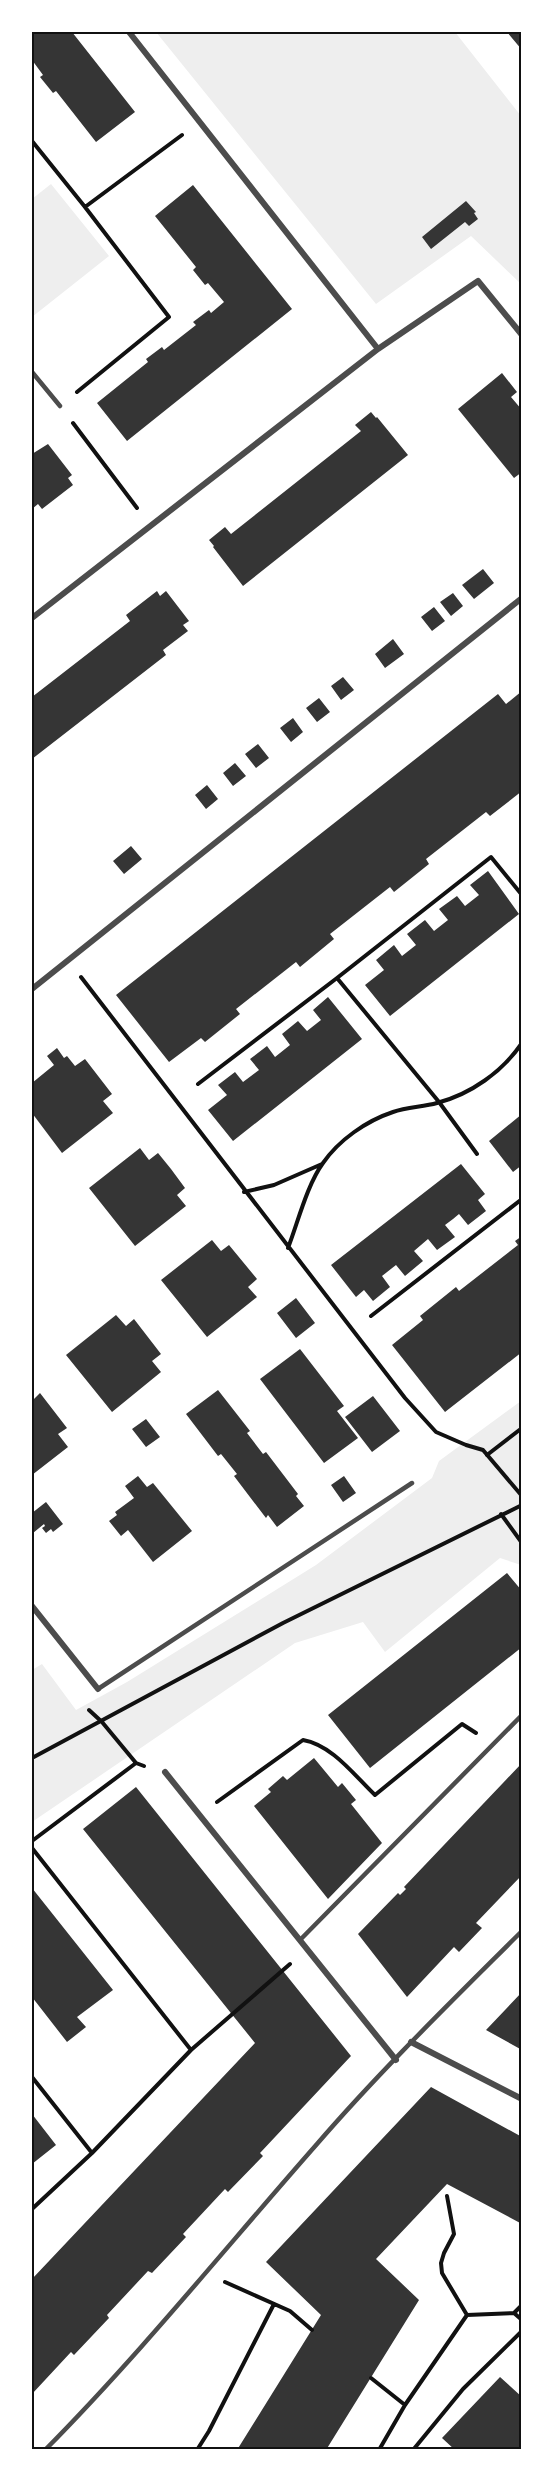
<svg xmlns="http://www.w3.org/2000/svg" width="553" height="2481" font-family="Manrope,sans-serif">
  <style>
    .green { fill: #eee }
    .building { fill: #353535 }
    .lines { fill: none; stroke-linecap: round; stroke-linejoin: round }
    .path { stroke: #111; stroke-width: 4 }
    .service { stroke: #4c4c4c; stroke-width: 4.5 }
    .minor { stroke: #4c4c4c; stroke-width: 6 }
    .neatline { fill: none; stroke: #111; stroke-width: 2 }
  </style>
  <rect width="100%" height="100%" fill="#fff"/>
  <!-- green -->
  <path class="green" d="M156 32H455L521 116V284L471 236 376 304Z
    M51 184 109 256 32 317V199Z
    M521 1401V1565L500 1558 385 1652 363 1622 295 1643 32 1822V1670L42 1664 76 1710 127 1682 316 1565 432 1478 439 1461Z"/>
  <!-- building -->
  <path class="building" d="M32 32H72L135 112 96 142 56 91 53 93 40 77 43 75 32 60Z
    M507 32H522V50Z
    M193 185 292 309 127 441 97 403 148 362 146 359 162 347 164 350 196 325 193 322 209 310 211 313 224 302 208 283 205 285 193 270 196 267 155 216Z
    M466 201 476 212 474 213 478 219 469 226 465 222 431 249 422 237Z
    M502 373 517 392 511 397 522 410V472L514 478 458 409Z
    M371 412 376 418 377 417 408 455 243 586 213 547 214 546 209 540 225 527 231 534 361 431 355 425Z
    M48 444 72 475 68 478 73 485 42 509 38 504 32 509V454Z
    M483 569 494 583 474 599 462 585Z
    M157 591 160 596 166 591 189 621 183 625 188 631 163 650 166 655 32 759V697L130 621 126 615Z
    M453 593 463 606 451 616 440 602Z
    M434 607 445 621 432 631 421 617Z
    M393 639 404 654 385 668 375 654Z
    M343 677 354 690 341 700 331 686Z
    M522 691V791L490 816 486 812 426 859 429 864 394 892 390 887 330 934 334 939 300 967 296 962 236 1009 240 1014 205 1042 201 1038 169 1062 116 995 498 694 506 704Z
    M319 698 330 712 317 722 306 708Z
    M293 718 303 732 291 742 280 728Z
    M258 744 269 758 256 768 245 754Z
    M235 763 246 776 233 786 223 773Z
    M207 785 218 799 206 809 195 795Z
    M131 846 142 859 124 874 113 861Z
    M488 871 519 914 390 1016 365 985 384 970 376 960 394 945 402 956 416 945 407 934 425 920 434 931 448 920 439 909 457 896 465 906 479 895 470 885Z
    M328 997 362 1039 233 1141 208 1110 227 1095 218 1085 235 1072 243 1082 259 1070 250 1059 267 1046 275 1057 290 1045 282 1034 298 1021 307 1031 321 1020 313 1010Z
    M57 1048 64 1058 67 1056 75 1066 85 1059 112 1094 103 1101 113 1113 62 1153 32 1113V1083L54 1065 47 1056Z
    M522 1114V1165L513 1172 489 1141Z
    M140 1148 149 1160 158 1153 171 1169 185 1188 177 1195 186 1206 135 1246 89 1188Z
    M461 1164 485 1194 478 1200 486 1211 468 1225 459 1214 453 1219 445 1225 455 1237 437 1250 428 1239 414 1251 423 1261 405 1276 396 1265 382 1276 390 1287 373 1301 364 1290 356 1297 331 1265Z
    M522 1236V1352L445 1412 392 1345 423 1320 420 1316 456 1287 459 1291 518 1245 515 1241Z
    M212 1240 221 1251 229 1245 257 1279 248 1287 257 1297 207 1337 161 1280Z
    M296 1298 315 1323 296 1338 277 1313Z
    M116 1315 126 1326 134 1319 161 1354 152 1361 161 1372 112 1412 66 1355Z
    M300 1349 344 1406 337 1411 358 1438 324 1463 260 1379Z
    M218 1390 250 1431 247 1433 263 1454 266 1452 298 1494 296 1496 304 1506 277 1527 268 1515 266 1518 234 1476 237 1474 221 1454 218 1456 186 1414Z
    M40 1393 67 1428 58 1434 68 1447 32 1475V1401Z
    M373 1396 400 1431 372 1452 345 1417Z
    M146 1419 160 1437 146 1447 132 1429Z
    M138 1476 147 1487 153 1483 192 1531 153 1562 128 1530 121 1536 109 1521 117 1515 115 1512 134 1498 125 1486Z
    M344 1476 356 1493 343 1502 331 1485Z
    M46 1502 63 1524 53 1532 51 1529 46 1533 42 1528 45 1526 44 1524 33 1533 32 1513Z
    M507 1573 522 1591V1647L370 1768 328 1715Z
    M314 1758 338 1787 342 1783 356 1800 351 1804 382 1843 328 1899 254 1806 271 1792 268 1789 283 1776 287 1780Z
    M522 1763V1875L476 1923 482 1928 459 1952 454 1947 407 1997 358 1934 398 1893 400 1895 406 1889 404 1887Z
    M136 1787 351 2056 260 2153 263 2156 228 2192 225 2189 183 2234 186 2237 152 2273 148 2271 107 2315 109 2318 74 2355 71 2352 32 2394V2279L255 2043 83 1829Z
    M32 1888 113 1990 77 2017 86 2027 67 2042 32 1997Z
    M522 1992V2050L486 2030Z
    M431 2087 522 2137V2224L447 2184 376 2259 419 2300 326 2450H237L321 2315 266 2262Z
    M32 2114 56 2145 32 2164Z
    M500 2377 522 2397V2450H455L442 2438Z"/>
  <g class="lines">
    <!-- path -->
    <path class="path" d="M32 141 85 207 182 135
      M77 392 169 317 85 207
      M73 423 137 508
      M81 977 405 1398 436 1432 466 1445 483 1450 522 1496
      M337 978 491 857 522 895
      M198 1084 337 978 439 1102 477 1154
      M244 1192 274 1185 322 1164
      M288 1248C298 1222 307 1185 323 1163 339 1140 366 1121 393 1112 407 1107 423 1107 437 1103 471 1094 502 1072 522 1043
      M371 1316 522 1199
      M487 1455 522 1428
      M501 1514 522 1543
      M89 1710 102 1722 136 1763 144 1766
      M32 1758 283 1623 522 1505
      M217 1802 303 1740C332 1745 354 1775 375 1795L462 1724 476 1733
      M32 1841 136 1763
      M32 1848 191 2050 92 2153 32 2077
      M191 2050 290 1964
      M32 2209 92 2153
      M225 2282 290 2311 312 2330
      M514 2313 522 2320
      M467 2315 514 2313 522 2305
      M371 2378 405 2405
      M197 2450 209 2431 274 2304
      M379 2450 405 2405 467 2315 442 2273 441 2263 444 2253 454 2234 447 2196
      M413 2450 463 2389 522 2331"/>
    <!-- service -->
    <path class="service" d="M32 372 60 406
      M98 1689 412 1483
      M300 1940 522 1715
      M45 2450C141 2353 227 2246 317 2144 381 2070 452 2001 522 1931"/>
    <!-- minor -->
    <path class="minor" d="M129 32 378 349
      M32 618 378 349 478 281 522 335
      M32 989 522 598
      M32 1606 98 1689
      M165 1772 396 2060
      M411 2042 522 2099"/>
  </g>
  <!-- border -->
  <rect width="553" height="2481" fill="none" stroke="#ffffff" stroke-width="66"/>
  <rect x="33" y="33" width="487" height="2415" class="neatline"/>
</svg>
